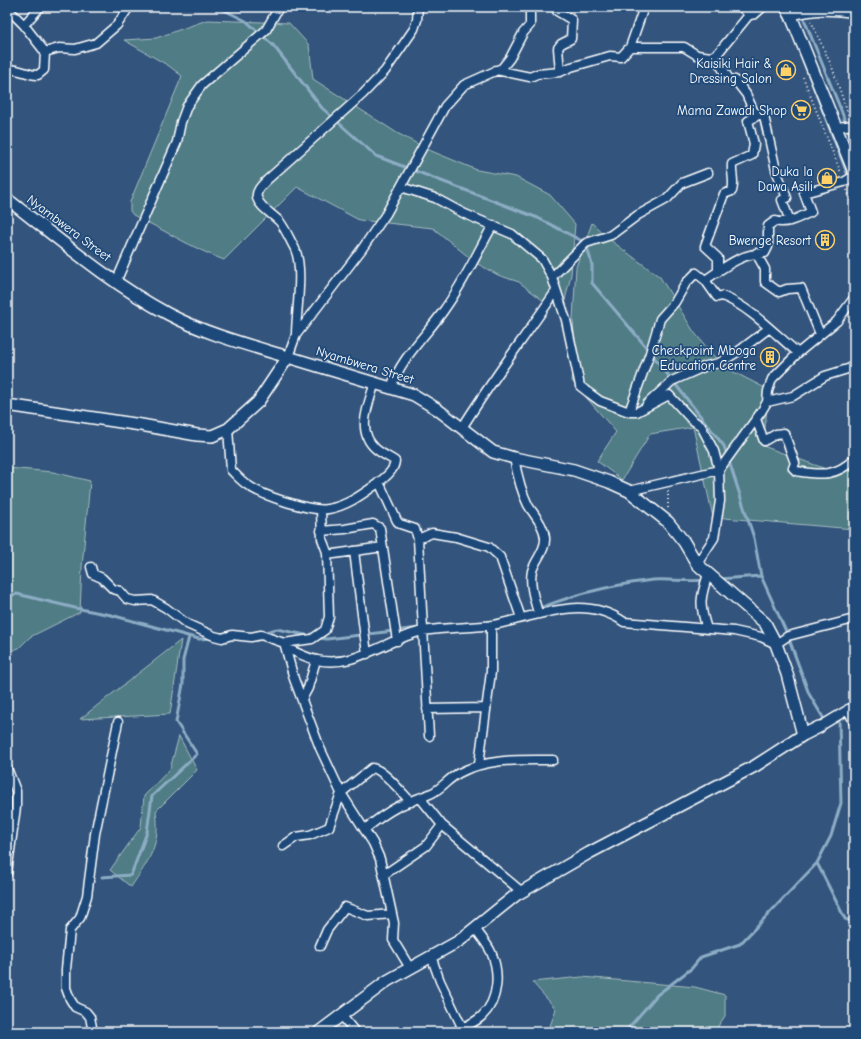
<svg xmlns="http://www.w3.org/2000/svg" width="861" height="1039" font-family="'Comic Neue',sans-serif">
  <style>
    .green { fill: #4f7c85; stroke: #a7bec2 }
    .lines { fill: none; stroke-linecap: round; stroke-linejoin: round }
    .stream { stroke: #8dadc5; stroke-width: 3 }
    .minor-casing { stroke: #fff; stroke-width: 11 }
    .tertiary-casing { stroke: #fff; stroke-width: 14 }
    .path { stroke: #fff; stroke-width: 2; stroke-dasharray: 1 3; stroke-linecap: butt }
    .minor { stroke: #1f4a7a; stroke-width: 8 }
    .tertiary { stroke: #1f4a7a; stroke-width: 11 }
    .labels { text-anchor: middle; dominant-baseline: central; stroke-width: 3.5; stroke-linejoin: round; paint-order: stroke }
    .poi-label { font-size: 13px; fill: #fff; stroke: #1f4a7a; text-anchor: end }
    .street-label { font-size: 13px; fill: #fff; stroke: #1f4a7a }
  </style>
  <rect width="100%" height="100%" fill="#33547c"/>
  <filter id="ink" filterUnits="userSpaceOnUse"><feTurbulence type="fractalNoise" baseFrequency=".025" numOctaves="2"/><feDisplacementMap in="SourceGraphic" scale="8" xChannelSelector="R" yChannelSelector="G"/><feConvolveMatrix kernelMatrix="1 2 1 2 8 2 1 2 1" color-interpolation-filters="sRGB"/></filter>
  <g filter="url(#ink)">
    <!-- green -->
    <path class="green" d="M207 20 289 23 309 45 313 79 397 133 429 150 477 170 516 177 550 195 575 224 571 275 565 300 545 302 519 282 498 275 476 263 433 228 359 220 297 187 224 260C192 248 164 230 133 215L130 211V202L182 76 169 66 124 40 156 38Z
      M592 223 609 239 660 277 694 332 722 366 769 390 763 446 826 469H854V529L713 517 693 427 650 434 622 480 597 461 616 432 572 381 575 351 573 319 576 267Z
      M7 468 53 472 90 481 82 567 80 612 30 637 19 648 7 652Z
      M181 640 170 714 80 719Z
      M179 736 197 770 156 811C161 845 149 860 131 887L110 870 141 827 144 796 170 769Z
      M582 977 695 987 725 995V1016L714 1032H548L556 1009 532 982Z"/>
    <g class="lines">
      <!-- stream -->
      <path class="stream" d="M218 7 246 21 273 45 322 108 376 156 538 218 586 243 592 265V283L642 342 724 446 754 538 761 576 788 636 809 694 824 719
        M780 7 790 27
        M804 19 841 110 854 146
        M797 45 854 191
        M719 579 761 576
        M7 596 17 594 75 608 111 615 199 639 213 638
        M528 613C567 596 611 585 653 580 671 579 688 582 706 580
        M261 633 277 629 310 636
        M317 638 327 639 435 626
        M817 863 845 919 854 922
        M102 877 131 875 147 832 152 796 197 754 176 722 183 684V660L189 637
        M625 1032 657 995 692 968 701 957 740 944 817 863 831 836 841 803 839 719 836 721"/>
      <defs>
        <path id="minor" d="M40 7 24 25 45 52
          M556 7 557 11 572 20 571 39 561 44 558 48 560 72
          M741 7 750 15 755 14 763 7
          M7 8 24 25
          M791 16C815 9 830 10 854 13
          M630 47 644 7
          M711 57 717 60 729 79 735 80 746 94 754 112 764 116 776 170 787 198 782 200 790 221
          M7 70C18 67 28 76 38 75L44 70 45 52 59 48 75 49 96 43 117 25 129 7
          M496 70 530 77 537 74 560 72 571 67 610 56 621 57 630 47H684L697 55 711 57 718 53 749 15
          M837 127 854 125
          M401 187 435 198 465 214 512 234 542 259 552 277 566 320 580 386 589 393 600 401 629 412H637L669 395 691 419 701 426 714 451 719 470 629 491
          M756 253 765 269V282L779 292 787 289 801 288 820 334
          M718 272V258L705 246 724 194 732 191C735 181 731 174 732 164L752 155 754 144 748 121 760 114
          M552 277 586 243 611 235 638 215 667 199 682 183 708 173
          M705 280 717 297 722 296C750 307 774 333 798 353
          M116 282 177 142 181 122 187 106 202 85 266 30 279 7
          M296 335C296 312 304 269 295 249 290 240 286 230 280 222 273 214 260 208 257 198 255 191 263 184 267 180L363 94 385 71 414 29 417 20 418 7
          M288 357 296 335 362 249 386 214 445 106 464 85 502 68 510 58 523 33 530 25V12L532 7
          M391 388C401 357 426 336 444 310 463 284 477 253 493 225
          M767 402 793 396 825 376 854 367
          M647 404 672 381 706 366 719 363 739 351 768 329
          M629 412 650 353 660 319 675 302 686 283 696 273 705 280C725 267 741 253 765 253L768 247V226L775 221C787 225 800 217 811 212L804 193 844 182 854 176
          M756 419 764 441 776 434 784 433 795 463 793 468 796 471C820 475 836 477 854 459
          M462 428C491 381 525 337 556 291
          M228 429 231 470C237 476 242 482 249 486 263 496 312 512 328 509 346 506 360 496 374 486 383 479 394 472 395 461 389 457 382 454 376 449 355 431 369 404 375 382
          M514 458C517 474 521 491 528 505 534 515 544 525 545 538 546 550 535 560 532 571 529 585 535 601 538 613
          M379 482 397 521 400 524 415 529 418 539 429 736
          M321 531 345 529 373 524 380 528 397 641
          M418 539 432 533 456 537 489 547 500 557 521 618
          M354 551 367 654
          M327 555 383 547
          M697 564 714 538 720 501 719 470 761 412 767 402 768 391 772 379 798 353 837 321 854 298
          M91 567 93 574 102 578 113 589 120 591 127 599 135 601 152 600 166 608 187 624 214 636 222 638 232 635 251 637 261 635 284 643 312 639 325 630 329 617 327 552 322 539 321 510
          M707 629C699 604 700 599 708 574
          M285 646 294 679 320 748 341 793 373 843 380 859 394 923 393 940 410 968
          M286 648C296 652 306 658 317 660 355 669 388 638 423 631 446 627 470 628 493 625 536 617 583 593 624 622L734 631 761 637 776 644 788 636 854 619
          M302 699 308 688 316 660
          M427 709 486 708
          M848 709 854 723
          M819 727 854 706
          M479 764 491 672V625
          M7 768 16 791V807L7 873
          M421 799 442 825 522 892
          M365 829C377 820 390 809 404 804 413 800 423 797 432 793 442 788 449 778 459 773 488 758 521 760 553 760
          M283 846 296 837 310 835 329 827 341 793 372 768C383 769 402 793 411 802
          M385 874 426 846 442 825
          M320 946 327 930 345 907 368 916 392 914
          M431 956 440 981 462 1027
          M342 1016 355 1032
          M93 1032 90 1017 86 1012 75 1007 70 999 66 988V969L70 930 80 918 87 896 95 834 118 722
          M455 1032C463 1027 475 1023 482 1016 499 1000 500 972 491 952 487 943 480 936 475 928"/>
        <path id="tertiary" d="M786 7 791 16 854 172
          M7 199C59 239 110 283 168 314 206 334 248 345 288 357
          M7 405 141 425 197 435 212 436 228 429 258 402 288 357 414 395 437 409 493 452 514 458 574 470 609 482 629 491 668 522 684 542 697 564 765 623 776 644 787 674 803 735
          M319 1032 387 981 459 941 516 895 589 853 755 766 803 735 819 727"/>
      </defs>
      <!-- minor casing -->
      <use href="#minor" class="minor-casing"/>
      <!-- tertiary casing -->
      <use href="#tertiary" class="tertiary-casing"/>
      <!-- path -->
      <path class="path" d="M811 21 832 67 849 117
        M803 77 841 173
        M847 190 854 208
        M668 491V509"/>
      <!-- minor -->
      <use href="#minor" class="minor"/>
      <!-- tertiary -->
      <use href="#tertiary" class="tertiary"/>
    </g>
  </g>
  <!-- icons -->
  <defs>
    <symbol id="shop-ring" viewBox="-11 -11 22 22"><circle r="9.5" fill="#1f4a7a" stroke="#ffd166" stroke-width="1.5"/><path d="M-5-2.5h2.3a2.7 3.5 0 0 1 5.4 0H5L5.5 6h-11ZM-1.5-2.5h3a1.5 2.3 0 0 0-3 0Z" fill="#ffd166"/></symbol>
    <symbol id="supermarket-ring" viewBox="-11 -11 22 22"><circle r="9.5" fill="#1f4a7a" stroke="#ffd166" stroke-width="1.5"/><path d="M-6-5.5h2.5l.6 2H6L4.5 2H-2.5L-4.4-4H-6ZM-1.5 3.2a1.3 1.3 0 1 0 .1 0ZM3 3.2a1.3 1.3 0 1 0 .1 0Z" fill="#ffd166"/></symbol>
    <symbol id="building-ring" viewBox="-11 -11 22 22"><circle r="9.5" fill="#1f4a7a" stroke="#ffd166" stroke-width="1.5"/><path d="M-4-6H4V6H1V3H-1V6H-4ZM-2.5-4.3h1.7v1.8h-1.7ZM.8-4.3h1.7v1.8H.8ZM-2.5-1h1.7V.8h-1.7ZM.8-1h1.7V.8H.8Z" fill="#ffd166"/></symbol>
  </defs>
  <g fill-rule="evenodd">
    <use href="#shop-ring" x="775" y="59" width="22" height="22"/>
    <use href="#supermarket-ring" x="790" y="99" width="22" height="22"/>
    <use href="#shop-ring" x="816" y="167" width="22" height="22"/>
    <use href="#building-ring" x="814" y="229" width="22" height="22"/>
    <use href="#building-ring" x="759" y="346" width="22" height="22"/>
  </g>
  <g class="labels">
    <!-- poi labels -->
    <g class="poi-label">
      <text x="772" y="63">Kaisiki Hair &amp;<tspan x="772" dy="15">Dressing Salon</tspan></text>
      <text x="787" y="110">Mama Zawadi Shop</text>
      <text x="813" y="171">Duka la<tspan x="813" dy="15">Dawa Asili</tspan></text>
      <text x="811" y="240">Bwenge Resort</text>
      <text x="756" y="350">Checkpoint Mboga<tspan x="756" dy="15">Education Centre</tspan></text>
    </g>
    <!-- street labels -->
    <g class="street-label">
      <text transform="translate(69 228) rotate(37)">Nyambwera Street</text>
      <text transform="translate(365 365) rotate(17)">Nyambwera Street</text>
    </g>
  </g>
  <!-- margin -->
  <rect width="861" height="1039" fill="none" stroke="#1f4a7a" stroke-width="24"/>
  <rect x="12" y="12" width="837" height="1015" fill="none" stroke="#fff" stroke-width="1.5" filter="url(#ink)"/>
</svg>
